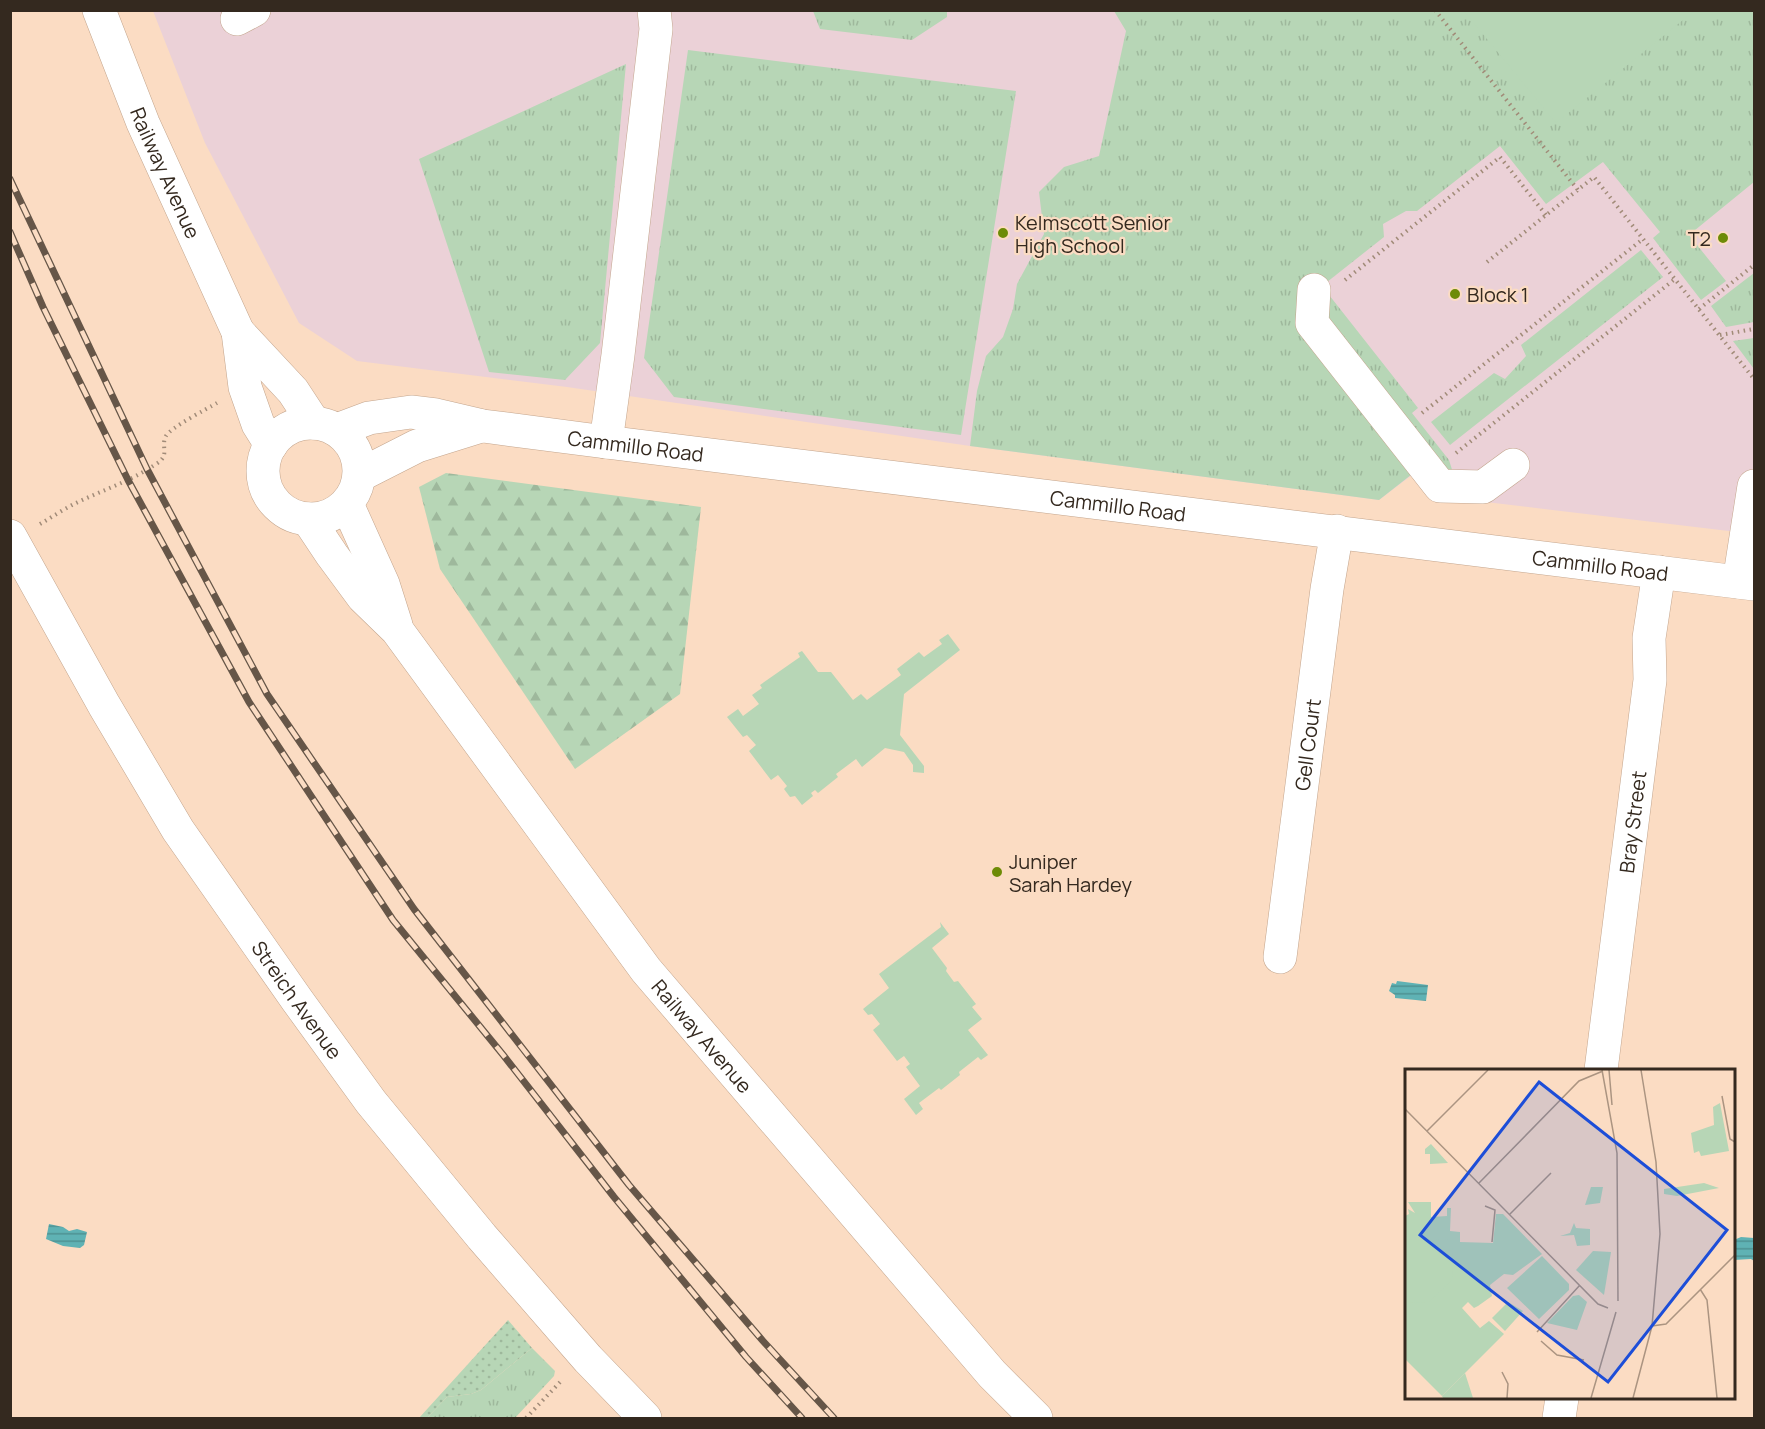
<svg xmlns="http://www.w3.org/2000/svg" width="1765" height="1429" font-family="Manrope,sans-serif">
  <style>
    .education { fill: #ebd1d7 }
    .grass { fill: url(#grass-tufts) }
    .forest { fill: url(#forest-firs) }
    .park { fill: #b7d6b6 }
    .garden { fill: url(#garden-dots) }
    .water { fill: url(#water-rules) }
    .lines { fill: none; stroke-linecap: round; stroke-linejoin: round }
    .minor-casing { stroke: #c3a58d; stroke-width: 34 }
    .major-casing { stroke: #c3a58d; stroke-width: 34 }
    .path { stroke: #a18b78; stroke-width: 4; stroke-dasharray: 1.5 4.5; stroke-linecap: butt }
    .minor { stroke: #fff; stroke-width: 33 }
    .major { stroke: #fff; stroke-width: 33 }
    .rail-casing { stroke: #665648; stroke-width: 7 }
    .rail { stroke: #fbdcc3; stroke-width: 4.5; stroke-dasharray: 14; stroke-linecap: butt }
    .poi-dot { fill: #6d8b06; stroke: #fbdcc3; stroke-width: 2 }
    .labels { text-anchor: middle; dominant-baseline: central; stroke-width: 4.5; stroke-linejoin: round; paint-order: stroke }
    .street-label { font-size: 20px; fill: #34291f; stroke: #fbdcc3 }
    .poi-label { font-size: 20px; fill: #34291f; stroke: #fbdcc3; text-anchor: start }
    .inset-road { fill: none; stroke: #ab9481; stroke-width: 1.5 }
    .view { fill: #1d4ed8; fill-opacity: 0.15; stroke: #1d4ed8; stroke-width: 3 }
    .inset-edge { fill: none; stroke: #34291f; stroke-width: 3 }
  </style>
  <defs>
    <pattern id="grass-tufts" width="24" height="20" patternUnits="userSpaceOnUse" patternTransform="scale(1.5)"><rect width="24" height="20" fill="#b7d6b6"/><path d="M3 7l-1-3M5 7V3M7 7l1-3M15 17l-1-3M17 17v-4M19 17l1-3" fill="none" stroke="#9eb89c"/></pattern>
    <pattern id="forest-firs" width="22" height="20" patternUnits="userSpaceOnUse" patternTransform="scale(1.5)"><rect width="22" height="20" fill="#b7d6b6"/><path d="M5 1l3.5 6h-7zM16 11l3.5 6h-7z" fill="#9eb89c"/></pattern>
    <pattern id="garden-dots" width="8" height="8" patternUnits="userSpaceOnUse" patternTransform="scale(1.5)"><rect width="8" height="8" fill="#b7d6b6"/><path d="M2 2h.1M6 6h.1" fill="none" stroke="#9eb89c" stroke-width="1.8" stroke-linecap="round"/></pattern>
    <pattern id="water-rules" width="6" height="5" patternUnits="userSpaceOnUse" patternTransform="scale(1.5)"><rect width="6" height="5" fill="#5fb2b4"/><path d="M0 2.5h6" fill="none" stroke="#4f9192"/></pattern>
  </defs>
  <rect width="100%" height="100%" fill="#fbdcc3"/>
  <!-- education -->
  <path class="education" d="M153 11H1754V534L1435 496 1416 472 1379 500 970 446 567 387 357 361 299 323 205 143Z"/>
  <!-- grass -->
  <path class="grass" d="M813 11H947V17L912 40 820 29Z
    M1114 11H1754V182L1689 235 1726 281 1701 300 1653 238 1660 232 1603 162 1546 204 1500 146 1417 211H1406L1383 224 1384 237 1322 286 1418 408 1412 413 1449 460 1454 476 1444 475 1304 284 1416 471 1379 500 970 446 977 391 986 356 1003 337 1013 309 1017 284 1044 234 1039 192 1064 167 1099 156 1126 31Z
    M688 50 1016 91 961 435 674 397 644 358Z
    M626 64 600 343 565 380 489 372 419 159Z
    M1641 250 1663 277 1450 445 1431 422 1494 373 1505 379 1526 356 1521 345Z
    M1754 273V322L1726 327 1711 306Z
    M1754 338V369L1733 341Z
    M532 1348 555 1371 554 1376 515 1418H427L447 1397 471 1394 481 1390Z"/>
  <!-- forest -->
  <path class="forest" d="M446 473 701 507 680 694 575 769 440 569 419 487Z"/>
  <!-- park -->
  <path class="park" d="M1464 11H1694L1556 123Z
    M948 634 960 650 904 694 900 735 924 766V773L913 772V765L904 752 885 748 862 767 856 759 836 774 838 777 818 793 815 790 811 793 813 796 802 805 795 796 790 797 784 789 787 786 778 775 771 780 749 751 756 745 747 735 743 737 727 717 738 709 743 716 759 704 752 695 762 688 760 685 800 657 798 653 802 651 818 672H831L853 700 861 694 867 700 901 675 897 669 919 652 924 657 942 644 939 640Z
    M940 922 949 934 932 948 947 968 946 971 954 982 958 981 976 1004 972 1007 982 1019 968 1030 988 1055 981 1060 978 1057 959 1072 960 1075 941 1090 939 1088 919 1103 923 1109 916 1115 904 1099 920 1086 906 1067 910 1064 904 1056 897 1061 873 1030 880 1024 872 1014 868 1015 863 1009 889 988 879 974 941 927Z"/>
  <!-- garden -->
  <path class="garden" d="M508 1320 532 1348 481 1390 471 1394 447 1397 427 1418H419Z"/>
  <!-- water -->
  <path class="water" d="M1397 981 1428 985 1426 1001 1395 998V995L1389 991 1392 983 1396 984Z
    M49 1224 63 1227 69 1231 77 1229 87 1232 84 1245 80 1248 63 1246 46 1239Z
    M1741 1237 1754 1238V1261L1751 1259 1734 1260V1240Z"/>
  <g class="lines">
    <defs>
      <g id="minor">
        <path d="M237 19 254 10"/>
        <path d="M1314 290 1312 323 1440 486 1483 487 1513 465"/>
        <path d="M606 442 618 355 656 29 654 10"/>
        <path id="s1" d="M10 536 104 705 178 830 297 1000 371 1102 482 1237 588 1359 645 1418"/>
        <path d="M1739 582 1754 486"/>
        <path id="s2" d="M1280 957 1327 589 1337 531"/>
        <path id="s3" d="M1601 1070 1650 680 1649 638 1659 572"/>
        <path d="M1559 1418 1562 1398"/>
      </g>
      <g id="major">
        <path id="s4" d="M99 10 143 123 238 332 245 387 258 424 271 445"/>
        <path d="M238 332 293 391 314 423"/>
        <circle cx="311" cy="471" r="48"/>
        <path id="s5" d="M337 430 369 418 411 412 436 415 483 426 606 442 1754 584"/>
        <path d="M360 475 417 446 481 426"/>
        <path d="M347 504 383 584 396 625"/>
        <path id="s6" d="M308 519 332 555 363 597 397 630 646 970 992 1374 1036 1418"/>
      </g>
    </defs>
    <!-- minor casing -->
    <use href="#minor" class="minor-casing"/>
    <!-- major casing -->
    <use href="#major" class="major-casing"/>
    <!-- path -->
    <path class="path" d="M1435 10 1578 190
      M1487 262 1594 177 1754 379
      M1345 280 1500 157 1546 215
      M1699 309 1754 265
      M1720 335 1754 329
      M1422 413 1643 239
      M1456 453 1675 279
      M40 524C52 517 64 509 76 503 103 490 131 481 156 464 171 455 160 447 166 436 171 427 207 409 217 403
      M526 1418 562 1380"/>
    <!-- minor -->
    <use href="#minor" class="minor"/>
    <!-- major -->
    <use href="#major" class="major"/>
    <defs>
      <path id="rail" d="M10 179 147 469 267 694 414 909 629 1185 763 1341 834 1418
        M10 232 43 307 128 480 249 702 393 920 504 1056 614 1197 746 1357 802 1418"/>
    </defs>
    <!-- rail casing -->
    <use href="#rail" class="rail-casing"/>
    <!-- rail -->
    <use href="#rail" class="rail"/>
  </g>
  <!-- markers -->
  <g class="poi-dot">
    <circle cx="1003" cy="233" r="6"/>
    <circle cx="1723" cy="238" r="6"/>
    <circle cx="1455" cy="294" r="6"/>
    <circle cx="997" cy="872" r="6"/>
  </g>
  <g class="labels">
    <!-- street labels -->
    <g class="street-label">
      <text stroke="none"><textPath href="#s4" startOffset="176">Railway Avenue</textPath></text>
      <text stroke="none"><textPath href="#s5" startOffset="304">Cammillo Road</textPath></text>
      <text stroke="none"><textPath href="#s5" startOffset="790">Cammillo Road</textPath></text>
      <text stroke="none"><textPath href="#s5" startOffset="1276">Cammillo Road</textPath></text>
      <text stroke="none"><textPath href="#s2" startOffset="214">Gell Court</textPath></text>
      <text stroke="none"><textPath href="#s3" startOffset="250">Bray Street</textPath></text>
      <text stroke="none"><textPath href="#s1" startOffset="546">Streich Avenue</textPath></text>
      <text stroke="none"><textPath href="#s6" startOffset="651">Railway Avenue</textPath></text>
    </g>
    <!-- poi labels -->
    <g class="poi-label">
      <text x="1015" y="222">Kelmscott Senior<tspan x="1015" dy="23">High School</tspan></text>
      <text x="1711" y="238" text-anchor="end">T2</text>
      <text x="1467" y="294">Block 1</text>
      <text x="1009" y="861">Juniper<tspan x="1009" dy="23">Sarah Hardey</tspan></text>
    </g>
  </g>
  <!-- overview -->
  <g transform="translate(1405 1069)">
    <rect width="330" height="330" fill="#fbdcc3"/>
    <path d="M315 34 324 82 296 87 294 82 289 84 286 64 309 56 308 38ZM26 75 43 94 25 95V85H20V80ZM299 114 314 119 272 127 259 125V120ZM3 133H26V148L42 147V139H46L45 162 55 163V173L88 174 91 145H98L137 185 108 206 99 205 85 216 87 227 73 237 69 239 63 233 57 239 75 259 84 252 99 265 37 327 0 290V147L4 145 3 140 10 144ZM137 187 164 215V221L134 250 102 219ZM174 226 182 233 172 261 142 254 168 227ZM103 233 118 242 100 262 87 249Z" fill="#b7d6b6"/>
    <path d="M188 182 206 183 199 226 171 201Z" fill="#b7d6b6"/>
    <path d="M186 118H198L195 134 180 136ZM169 154 171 159 185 160V176L172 177 169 166 155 167 165 164ZM47 170 48 210 24 233 0 234V171ZM60 304 68 329H38L37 327Z" fill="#b7d6b6"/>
    <path class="inset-road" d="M197 1 212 84 213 232M204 1 207 36M317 27 325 70 330 73M0 40 193 235 203 239M22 62 83 1M74 114 174 12 198 2M80 137 90 141 87 173M105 145 146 104M295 220 302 231 312 329M247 257 261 255 330 186M132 263 175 216M136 272 152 286 179 291M97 303 103 315 102 329M186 329 211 243M228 329 247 257 255 165 251 93 236 1"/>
    <path class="view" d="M134 13 322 161 203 313 15 166Z"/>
    <rect width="330" height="330" class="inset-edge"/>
  </g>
  <!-- border -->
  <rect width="1765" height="1429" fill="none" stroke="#34291f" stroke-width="24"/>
</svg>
